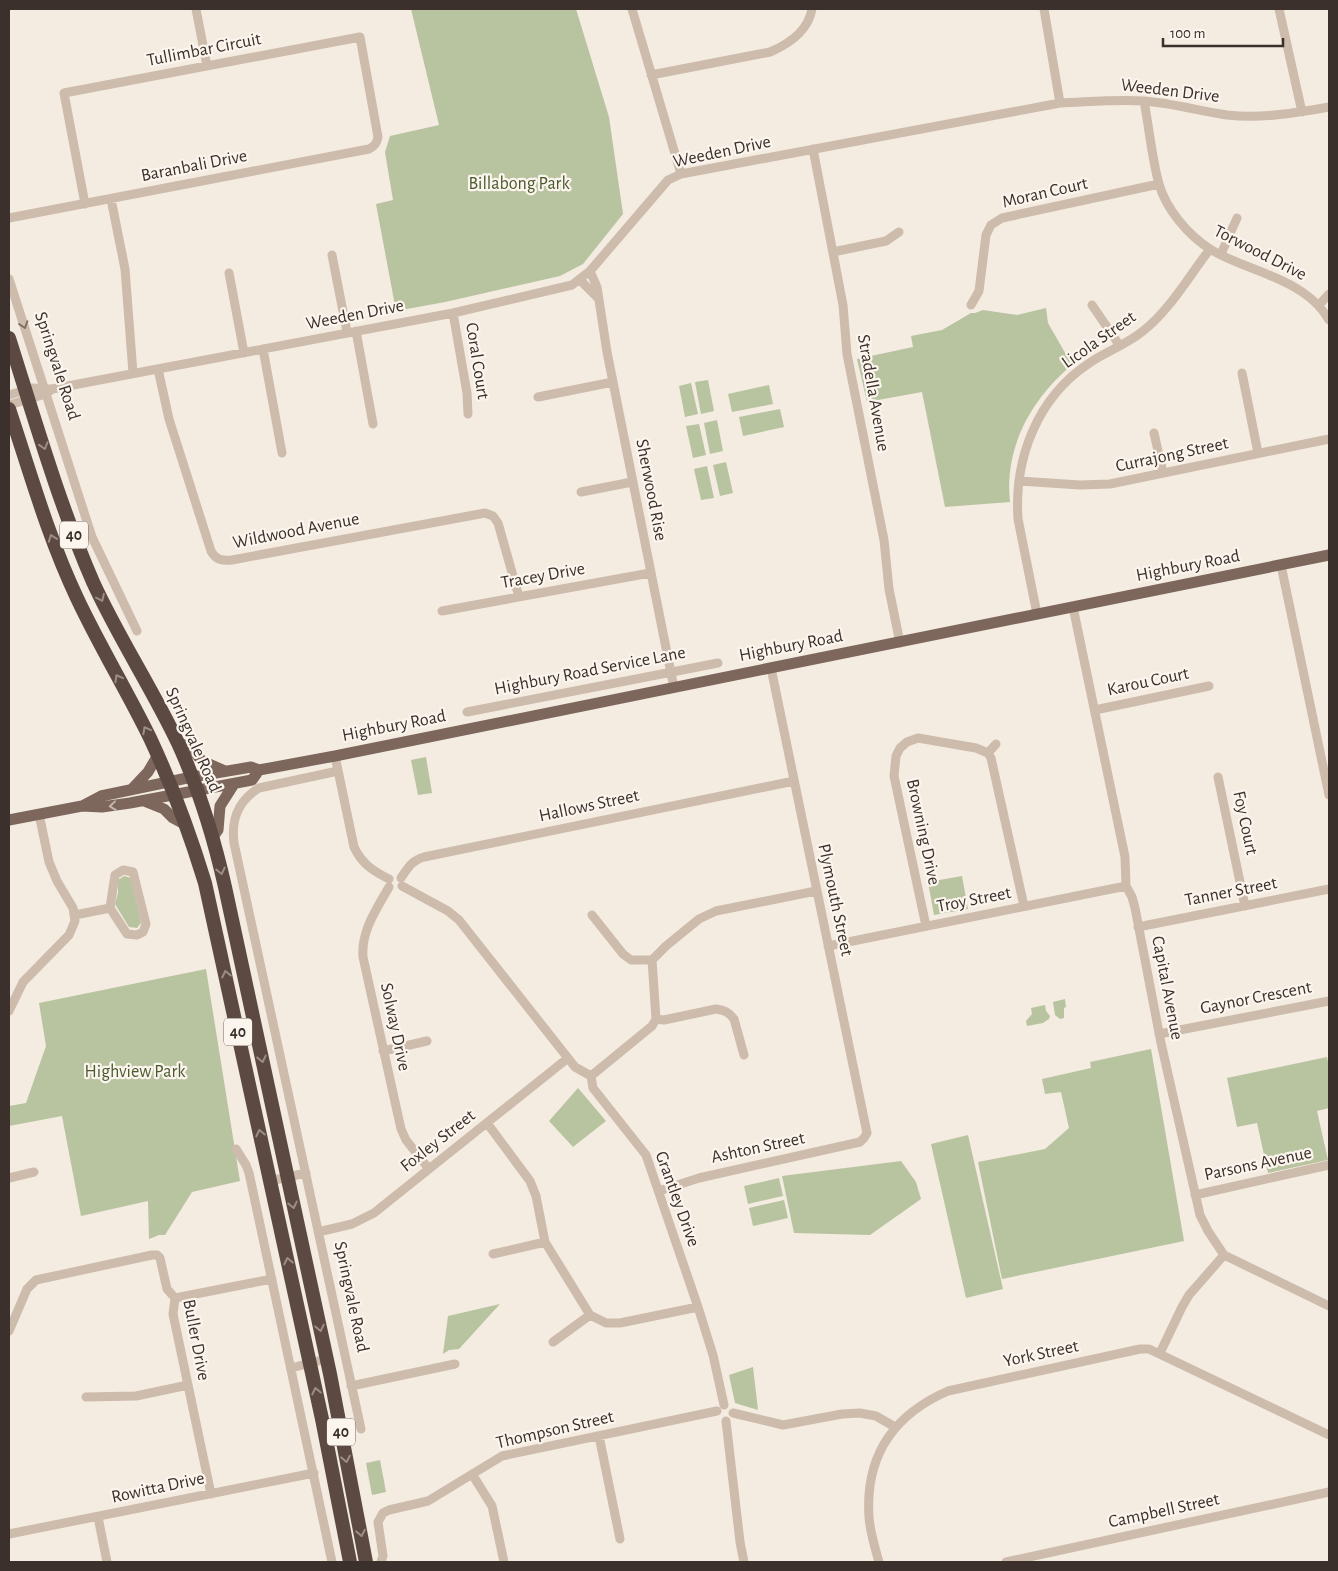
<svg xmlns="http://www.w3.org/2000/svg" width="1338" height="1571" font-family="'Alegreya Sans',sans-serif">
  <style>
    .green { fill: #b8c4a0 }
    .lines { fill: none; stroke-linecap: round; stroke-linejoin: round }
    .minor { stroke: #cdbbac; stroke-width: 9 }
    .major { stroke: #7d675c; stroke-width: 11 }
    .highway { stroke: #5c4a42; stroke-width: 14 }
    .oneway { stroke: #7d6f65 }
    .oneway2 { stroke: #9c8e87 }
    .oneway3 { stroke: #c2b5ac }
    .labels { text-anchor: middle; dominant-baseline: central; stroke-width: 4.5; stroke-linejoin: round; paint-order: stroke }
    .shield { fill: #fbf5ee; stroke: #756b66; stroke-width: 1 }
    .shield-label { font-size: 16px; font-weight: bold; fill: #3b302b }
    .street-label { font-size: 18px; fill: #3b302b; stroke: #fbf5ee }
    .park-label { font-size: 18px; fill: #4a5a2e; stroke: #fbf5ee }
  </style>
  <rect width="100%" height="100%" fill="#f4ebe1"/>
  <!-- green -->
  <path class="green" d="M411 9H576L609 117 623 214 583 264 560 276 445 302 396 311 376 204 393 200 385 152 390 136 439 125Z
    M1046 308 1048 323 1072 365C1031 399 1004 448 1010 502L945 507 922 392 867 402 857 359 913 347 911 336 942 330 971 313H975L983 310 1017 315Z
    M708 380 714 411 701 414 695 382Z
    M691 383 698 414 685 417 679 386Z
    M769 385 773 404 732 412 728 394Z
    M780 409 784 427 743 436 739 417Z
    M717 420 723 451 710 454 704 423Z
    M699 424 706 455 693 458 686 426Z
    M726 462 733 493 720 496 713 465Z
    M707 466 714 498 701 500 694 469Z
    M426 757 432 793 418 795 411 760Z
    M124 876 131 878 141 923 137 928 129 927 115 904 118 893V880Z
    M962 876 968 909 934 915 928 882Z
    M206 969 240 1181 192 1192 165 1235H159L149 1239 148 1201 81 1216 62 1116 9 1126V1106L26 1103 46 1046 39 1003Z
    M1065 999 1066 1007 1064 1008V1018L1060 1019 1055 1015 1053 1002Z
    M1045 1005 1046 1011 1050 1016 1049 1019 1043 1023 1027 1026 1026 1021 1032 1014 1031 1008Z
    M1151 1049 1184 1241 1002 1279 978 1162 1045 1149 1069 1128 1061 1092 1045 1094 1042 1079 1091 1068 1090 1062Z
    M1327 1057 1329 1067V1108L1317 1111 1328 1160 1268 1173 1257 1123 1237 1127 1227 1078Z
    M578 1088 606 1121 573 1147 549 1121Z
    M968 1135 1003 1289 966 1298 931 1144Z
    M901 1161 916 1182 921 1199 870 1235 794 1233 782 1176Z
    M779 1178 783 1196 748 1204 744 1186Z
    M784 1200 788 1218 753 1226 749 1208Z
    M500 1304 459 1349 449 1350 443 1354 448 1316Z
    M753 1367 758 1410 735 1403 729 1375Z
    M380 1460 386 1492 372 1495 366 1463Z"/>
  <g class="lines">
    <!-- minor -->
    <path class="minor" d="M196 9 207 66
      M632 9 681 174
      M1044 9 1060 103
      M1279 9 1302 112
      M651 75 770 52C789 44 808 31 812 9
      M1144 101C1149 127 1152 159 1159 184 1166 209 1188 235 1210 249 1227 260 1251 267 1269 275 1293 285 1316 297 1329 320
      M813 149 843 305 847 354 884 540 889 589 900 643
      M111 199 125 269 133 373
      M9 218 369 149C375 146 377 143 378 137L360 37 64 93 85 204
      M833 252 886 241 899 232
      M1221 254 1237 218
      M332 255 347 332
      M590 271 597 287 607 352 674 688
      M229 273 244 353
      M9 279 92 537 137 631
      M580 280 597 297
      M971 305 979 291 986 235 991 225 1002 218 1159 184
      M1092 305 1120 346
      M1319 305 1329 294
      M453 313 467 393 468 414
      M356 331 373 424
      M263 349 282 453
      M158 369 169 419 211 551C216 560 222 561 232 560L485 513 493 516 498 523 519 597
      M1242 373 1258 453
      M9 395 32 388 52 389 453 313 572 285 590 271 668 180 681 174 1060 103C1088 102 1116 99 1144 101 1172 103 1199 111 1227 115 1262 119 1295 113 1329 107
      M538 397 613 382
      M9 405 42 395 50 391
      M1154 433 1163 473
      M1019 481 1080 485 1110 484 1329 439
      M581 492 632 482
      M1281 565 1329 795
      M1073 607 1125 857 1126 886 1132 897 1135 908 1161 1043 1200 1215 1208 1231 1224 1255 1329 1306
      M442 611 650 573
      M1037 614 1018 519C1014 459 1037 398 1088 364 1105 352 1126 345 1143 331 1170 310 1189 276 1210 249
      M1095 710 1209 686
      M467 712 718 663
      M988 753 996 744
      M335 756 354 847C362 864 373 871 389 879
      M338 771 259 788C238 801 231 819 234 843L361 1429
      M1218 777 1245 906
      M123 870 133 872 146 924 143 932 137 935 127 934 110 908 115 875Z
      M401 878C408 868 412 860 424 857L794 781
      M402 886 448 911 459 920 575 1067 591 1076 593 1088 646 1155 698 1307 713 1355 724 1405
      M389 887C376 910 361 931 363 957L401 1129 406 1140 429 1169
      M75 915 110 908
      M592 915 623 954 631 960H652
      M926 926 894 776 896 756 900 748 907 742 918 738 976 748 988 753 991 758 1024 906
      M1138 927 1329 889
      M828 946 1126 886
      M9 1011 23 982 69 935 75 921 73 908 57 881 49 862 39 814
      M656 1019 664 1020 716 1009C724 1010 729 1012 734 1019L744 1055
      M1159 1034 1329 1001
      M383 1051 427 1041
      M591 1076 652 1026 656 1019 652 960 666 946 699 919 716 911 816 891
      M487 1123 530 1181 536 1196 545 1242 590 1315 606 1323H620L698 1307
      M236 1149 246 1165 249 1173 332 1562
      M9 1178 34 1172
      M270 1181 306 1173
      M659 1191 699 1178 860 1142 864 1138 867 1133 771 668
      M1195 1195 1329 1165
      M318 1232 352 1224 374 1213 568 1058
      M493 1254 545 1242
      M175 1298 173 1314 211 1494
      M175 1298 272 1279
      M9 1331 27 1289 36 1280 152 1255H157L160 1258 167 1289 175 1298
      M553 1342 590 1315
      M1160 1353 1182 1307 1189 1295 1224 1255
      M291 1368 326 1359
      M351 1386 455 1364
      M86 1397 136 1396 188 1385
      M733 1413 783 1425 842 1414 860 1413 876 1416 895 1427
      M726 1421 740 1542 744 1562
      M599 1436 620 1539
      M472 1474 492 1506 504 1562
      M98 1517 107 1562
      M9 1534 314 1473
      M381 1562 383 1556 378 1522 383 1513 389 1510 428 1501 502 1456 717 1411
      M879 1562C875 1548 870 1532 869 1517 865 1456 893 1415 948 1391L1140 1349H1149L1329 1435
      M1006 1562 1329 1492"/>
    <!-- major -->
    <path class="major" d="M177 742 191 748 202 761 225 771
      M131 790 148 772 158 755
      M144 801 164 809 173 818 186 825
      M82 806 101 796 192 777 251 767 259 770 335 756 1329 555
      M9 820 82 806 102 807 130 803 252 780 259 770
      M212 838 218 830 220 806 234 784"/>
    <!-- highway -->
    <path class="highway" d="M9 338C35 420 59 504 93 582 118 637 152 688 178 743 199 789 214 838 225 887L330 1374 366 1562
      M9 409C30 472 48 537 77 598 99 645 127 691 150 738 172 785 190 834 205 883L322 1419 350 1562"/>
  </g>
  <!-- one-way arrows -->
  <defs><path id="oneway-chevron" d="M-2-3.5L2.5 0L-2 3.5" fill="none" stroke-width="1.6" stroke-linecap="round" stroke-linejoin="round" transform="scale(1.25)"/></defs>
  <use class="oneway" href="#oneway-chevron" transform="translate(24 325) rotate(72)"/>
  <g class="oneway2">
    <use href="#oneway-chevron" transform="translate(44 446) rotate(73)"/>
    <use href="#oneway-chevron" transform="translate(52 538) rotate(-110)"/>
    <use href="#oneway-chevron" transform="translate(101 598) rotate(65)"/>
    <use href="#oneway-chevron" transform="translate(118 678) rotate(-119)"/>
    <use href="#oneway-chevron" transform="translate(146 730) rotate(-118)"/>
    <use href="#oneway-chevron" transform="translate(221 871) rotate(77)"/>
    <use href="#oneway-chevron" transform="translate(226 974) rotate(-102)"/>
    <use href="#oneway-chevron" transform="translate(262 1059) rotate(78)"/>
    <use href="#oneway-chevron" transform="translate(260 1133) rotate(-102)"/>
    <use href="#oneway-chevron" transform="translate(293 1205) rotate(78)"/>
    <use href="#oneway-chevron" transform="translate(288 1261) rotate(-102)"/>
    <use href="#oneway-chevron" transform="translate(320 1328) rotate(78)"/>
    <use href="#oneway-chevron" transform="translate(316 1391) rotate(-102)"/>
    <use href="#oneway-chevron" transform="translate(346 1459) rotate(79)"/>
    <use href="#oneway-chevron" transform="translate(361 1533) rotate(79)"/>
  </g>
  <use class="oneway3" href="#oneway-chevron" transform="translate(113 806) rotate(174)"/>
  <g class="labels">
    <!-- shield labels -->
    <g class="shield">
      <rect x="60" y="521.5" width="28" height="27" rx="4"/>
      <rect x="224" y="1018.5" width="28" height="27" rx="4"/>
      <rect x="327" y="1418.5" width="28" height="27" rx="4"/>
    </g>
    <g class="shield-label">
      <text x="74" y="535">40</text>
      <text x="238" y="1032">40</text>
      <text x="341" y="1432">40</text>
    </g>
    <!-- street labels -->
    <g class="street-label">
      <text transform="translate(204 50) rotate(-11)">Tullimbar Circuit</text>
      <text transform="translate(1170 91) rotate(7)">Weeden Drive</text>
      <text transform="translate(722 152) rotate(-12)">Weeden Drive</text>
      <text transform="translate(194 166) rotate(-11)">Baranbali Drive</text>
      <text transform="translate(1045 193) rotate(-13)">Moran Court</text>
      <text transform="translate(1260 253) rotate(27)">Torwood Drive</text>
      <text transform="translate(355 315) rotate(-11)">Weeden Drive</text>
      <text transform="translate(1099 340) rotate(-35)">Licola Street</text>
      <text transform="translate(477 361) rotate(81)">Coral Court</text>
      <text transform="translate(57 366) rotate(72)">Springvale Road</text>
      <text transform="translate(873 393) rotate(80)">Stradella Avenue</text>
      <text transform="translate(1172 455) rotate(-12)">Currajong Street</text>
      <text transform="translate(651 490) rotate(79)">Sherwood Rise</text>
      <text transform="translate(296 531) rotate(-11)">Wildwood Avenue</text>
      <text transform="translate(1188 566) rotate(-11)">Highbury Road</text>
      <text transform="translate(543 576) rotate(-10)">Tracey Drive</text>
      <text transform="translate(791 646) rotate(-11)">Highbury Road</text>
      <text transform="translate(590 671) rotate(-11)">Highbury Road Service Lane</text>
      <text transform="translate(1148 682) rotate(-12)">Karou Court</text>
      <text transform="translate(394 726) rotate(-11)">Highbury Road</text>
      <text transform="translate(193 740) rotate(66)">Springvale Road</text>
      <text transform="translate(589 806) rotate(-12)">Hallows Street</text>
      <text transform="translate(1245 823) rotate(78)">Foy Court</text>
      <text transform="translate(923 832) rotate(78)">Browning Drive</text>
      <text transform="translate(1231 892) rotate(-11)">Tanner Street</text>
      <text transform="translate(835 900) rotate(78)">Plymouth Street</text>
      <text transform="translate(974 900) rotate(-11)">Troy Street</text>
      <text transform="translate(1167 988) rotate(79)">Capital Avenue</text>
      <text transform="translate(1256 998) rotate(-11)">Gaynor Crescent</text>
      <text transform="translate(395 1027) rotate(78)">Solway Drive</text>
      <text transform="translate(438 1141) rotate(-38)">Foxley Street</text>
      <text transform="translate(758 1148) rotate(-12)">Ashton Street</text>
      <text transform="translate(1258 1164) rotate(-12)">Parsons Avenue</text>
      <text transform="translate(677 1199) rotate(70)">Grantley Drive</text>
      <text transform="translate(351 1297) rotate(78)">Springvale Road</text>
      <text transform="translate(196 1340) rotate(79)">Buller Drive</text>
      <text transform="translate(1041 1354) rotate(-12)">York Street</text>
      <text transform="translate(555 1430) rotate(-13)">Thompson Street</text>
      <text transform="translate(158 1488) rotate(-12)">Rowitta Drive</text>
      <text transform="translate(1164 1511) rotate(-12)">Campbell Street</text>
    </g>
    <!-- park labels -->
    <g class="park-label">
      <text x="519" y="184">Billabong Park</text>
      <text x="135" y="1072">Highview Park</text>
    </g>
  </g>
  <!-- border -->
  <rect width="1338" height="1571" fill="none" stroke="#3b302b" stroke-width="20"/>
  <!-- scale -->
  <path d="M1163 38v8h120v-8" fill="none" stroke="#3b302b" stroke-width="2.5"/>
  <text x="1170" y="38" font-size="15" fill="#3b302b" stroke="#fbf5ee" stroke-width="4" paint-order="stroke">100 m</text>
</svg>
